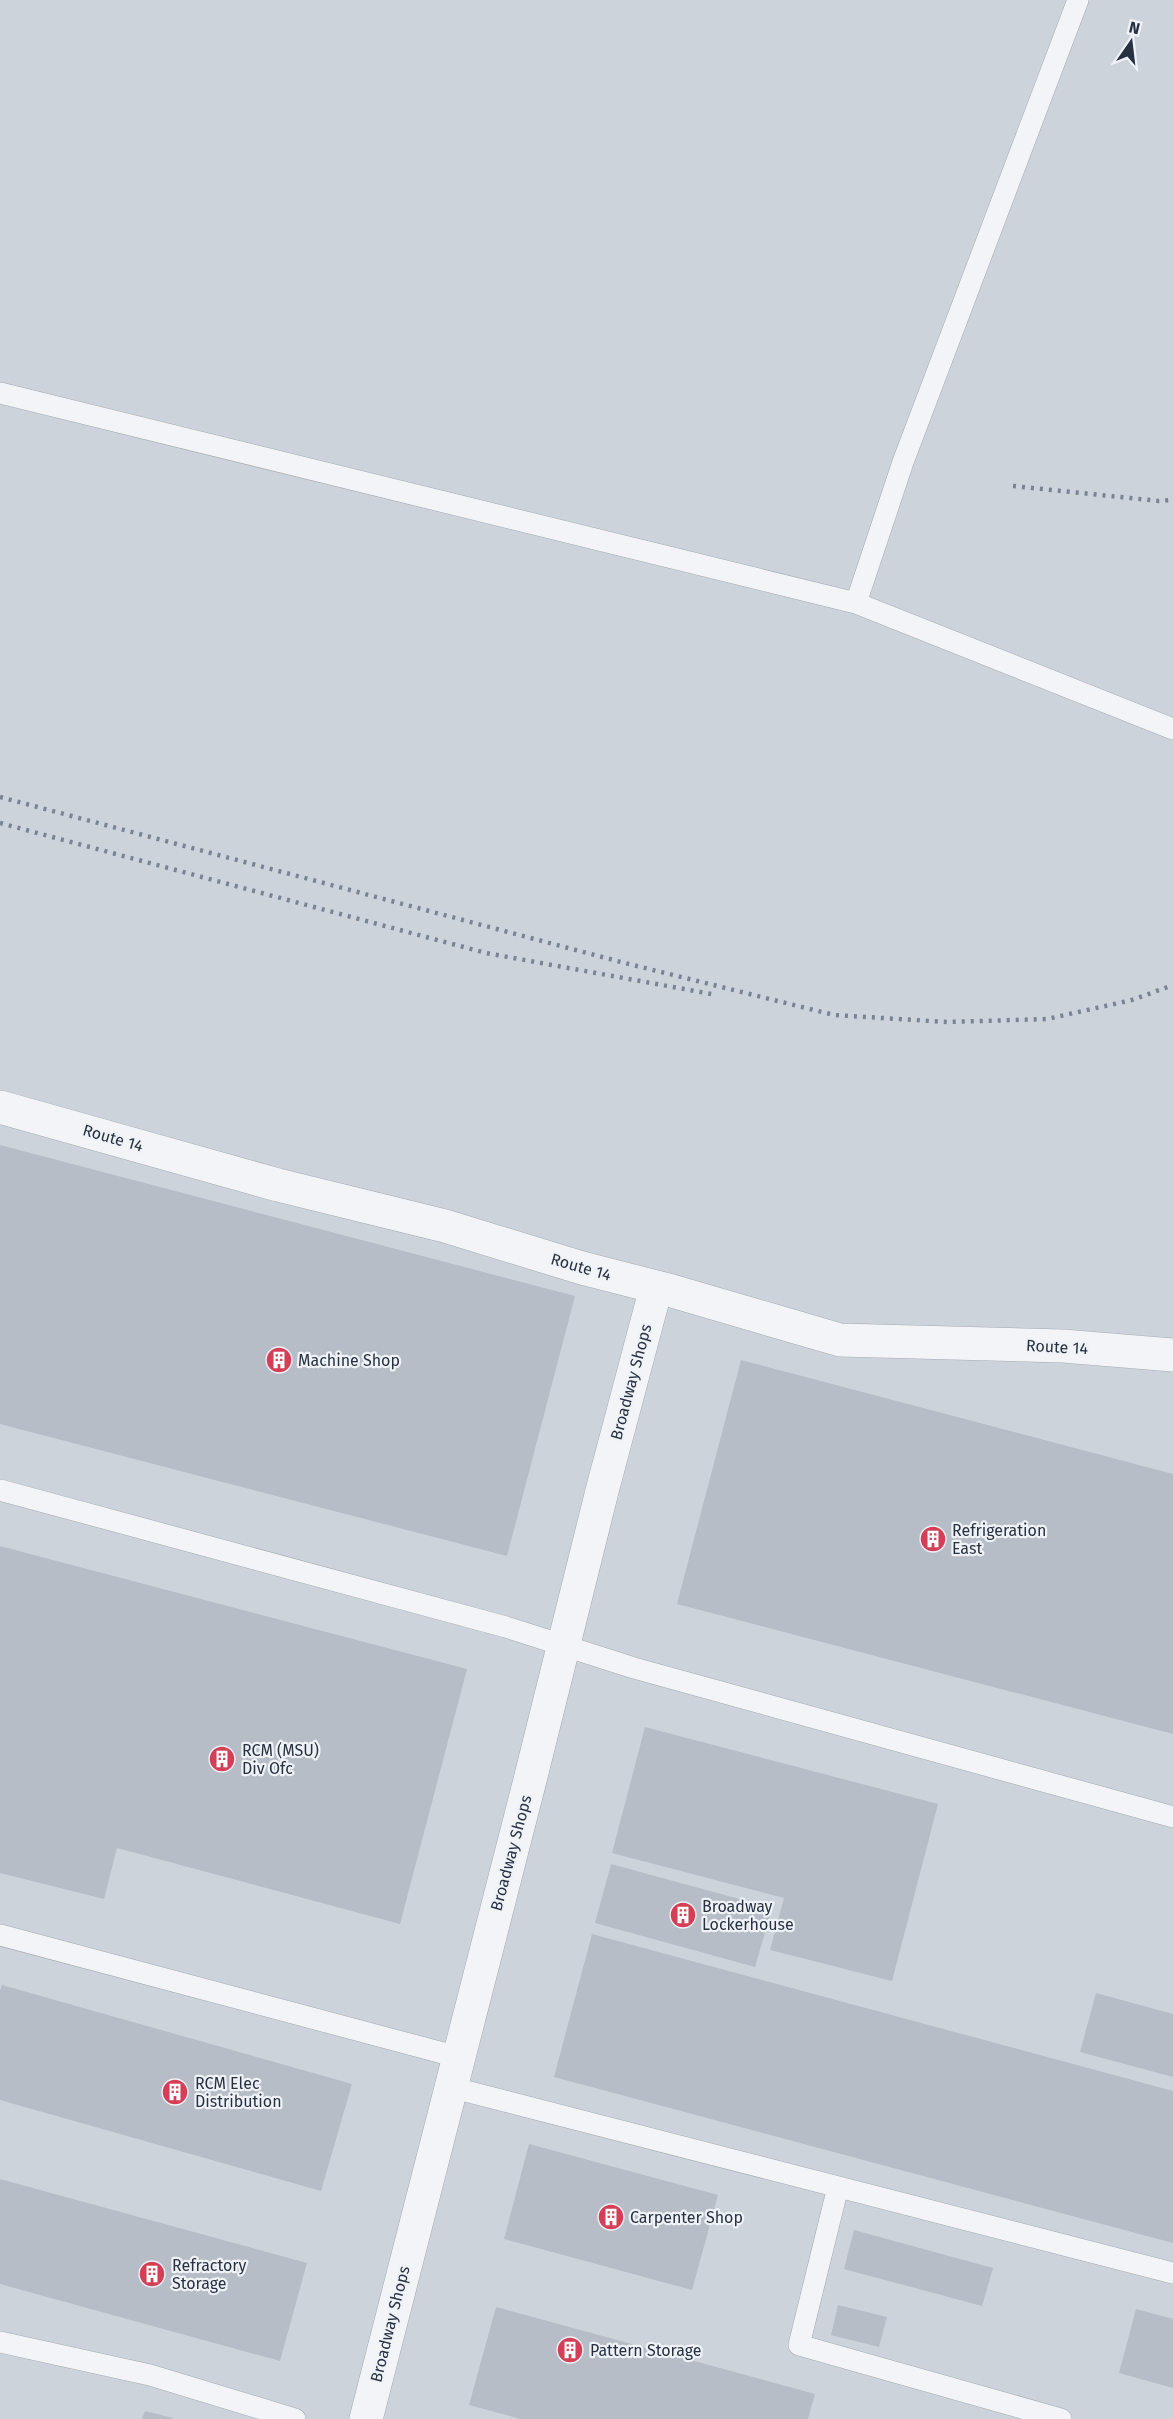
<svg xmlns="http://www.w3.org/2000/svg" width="1173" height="2419" font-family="'Fira Sans',sans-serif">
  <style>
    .built { fill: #cdd3db }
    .building { fill: #b6bdc6 }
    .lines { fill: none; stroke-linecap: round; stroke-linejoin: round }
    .service-casing { stroke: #a5aab3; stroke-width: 22 }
    .minor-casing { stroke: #a5aab3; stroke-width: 34 }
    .service { stroke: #f2f4f7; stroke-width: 21 }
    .minor { stroke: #f2f4f7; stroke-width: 33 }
    .rail { stroke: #788394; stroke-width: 4.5; stroke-dasharray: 3 6; stroke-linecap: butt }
    .labels { text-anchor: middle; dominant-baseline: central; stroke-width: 4.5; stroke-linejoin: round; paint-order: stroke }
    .street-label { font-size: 16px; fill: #273141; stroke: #eff2f7 }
    .poi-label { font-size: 16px; fill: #273141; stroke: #eff2f7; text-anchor: start }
  </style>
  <rect width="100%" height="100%" fill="#e0e3e9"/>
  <!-- built -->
  <path class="built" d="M0 0H1173V2419H0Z"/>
  <!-- building -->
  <path class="building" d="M0 1145 575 1296 507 1556 0 1424Z
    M741 1360 1173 1474V1734L677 1604Z
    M0 1546 467 1669 400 1924 117 1848 104 1899 0 1873Z
    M645 1727 938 1804 892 1981 770 1950 784 1898 612 1853Z
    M611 1864 772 1908 755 1967 595 1923Z
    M592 1934 1173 2091V2243L554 2077Z
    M2 1985 352 2084 321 2191 0 2100V1991Z
    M1096 1993 1173 2014V2077L1080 2052Z
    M529 2144 718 2195 692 2290 504 2239Z
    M0 2179 307 2263 280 2361 0 2284Z
    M854 2230 993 2268 982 2306 844 2269Z
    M838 2305 887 2317 879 2347 831 2335Z
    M496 2307 815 2394 808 2419H521L469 2405Z
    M1136 2309 1173 2319V2388L1119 2373Z
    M145 2411 173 2418V2419H142Z"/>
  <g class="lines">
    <defs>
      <path id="service" d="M1078 0 903 462 856 603 1173 729
        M0 393 856 603
        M0 1490 506 1627 634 1668 1173 1817
        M0 1935 458 2057
        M450 2087 1173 2273
        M838 2187 799 2345 1061 2419
        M0 2342 150 2375 295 2419"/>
      <path id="minor" d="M0 1107 278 1185 445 1226 582 1268 672 1291 840 1340 1063 1346 1173 1355
        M366 2419 529 1784 602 1491 656 1288"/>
    </defs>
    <!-- service casing -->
    <use href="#service" class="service-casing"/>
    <!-- minor casing -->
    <use href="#minor" class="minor-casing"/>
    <!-- service -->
    <use href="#service" class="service"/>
    <!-- minor -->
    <use href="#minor" class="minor"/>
    <!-- rail -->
    <path class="rail" d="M1013 486 1159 501 1173 500
      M0 797 621 962 834 1015 947 1022 1047 1019 1132 1000 1173 985
      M0 823 486 953 717 995"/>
  </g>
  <!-- icons -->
  <defs>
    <symbol id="building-disc" viewBox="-11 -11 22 22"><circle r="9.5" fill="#d43f57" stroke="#eff2f7"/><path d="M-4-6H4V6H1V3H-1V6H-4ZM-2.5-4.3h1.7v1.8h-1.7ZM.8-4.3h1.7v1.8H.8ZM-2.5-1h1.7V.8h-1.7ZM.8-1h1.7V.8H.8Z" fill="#fff"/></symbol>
  </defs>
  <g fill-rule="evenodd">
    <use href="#building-disc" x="264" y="1345" width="30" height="30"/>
    <use href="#building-disc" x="918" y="1524" width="30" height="30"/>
    <use href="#building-disc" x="207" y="1744" width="30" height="30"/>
    <use href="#building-disc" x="668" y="1900" width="30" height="30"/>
    <use href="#building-disc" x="160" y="2077" width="30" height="30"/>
    <use href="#building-disc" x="596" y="2202" width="30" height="30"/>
    <use href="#building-disc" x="137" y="2259" width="30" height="30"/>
    <use href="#building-disc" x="555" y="2335" width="30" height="30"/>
  </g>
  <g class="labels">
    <!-- street labels -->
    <g class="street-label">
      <text transform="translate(113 1138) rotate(16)">Route 14</text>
      <text transform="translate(581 1267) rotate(16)">Route 14</text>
      <text transform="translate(1057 1347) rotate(3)">Route 14</text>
      <text transform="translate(631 1382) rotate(-75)">Broadway Shops</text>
      <text transform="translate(511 1853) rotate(-75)">Broadway Shops</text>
      <text transform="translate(390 2324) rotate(-76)">Broadway Shops</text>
    </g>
    <!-- poi labels -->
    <g class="poi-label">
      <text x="298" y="1360">Machine Shop</text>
      <text x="952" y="1530">Refrigeration<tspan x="952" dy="18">East</tspan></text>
      <text x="242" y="1750">RCM (MSU)<tspan x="242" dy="18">Div Ofc</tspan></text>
      <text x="702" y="1906">Broadway<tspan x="702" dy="18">Lockerhouse</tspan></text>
      <text x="195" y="2083">RCM Elec<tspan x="195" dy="18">Distribution</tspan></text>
      <text x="630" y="2217">Carpenter Shop</text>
      <text x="172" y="2265">Refractory<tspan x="172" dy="18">Storage</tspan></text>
      <text x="590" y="2350">Pattern Storage</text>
    </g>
  </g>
  <!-- north arrow -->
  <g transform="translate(1131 42) rotate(14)" stroke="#eff2f7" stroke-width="4.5" paint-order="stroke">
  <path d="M0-4.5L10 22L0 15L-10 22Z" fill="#273141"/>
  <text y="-9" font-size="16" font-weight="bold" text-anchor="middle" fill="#273141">N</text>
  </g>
</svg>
